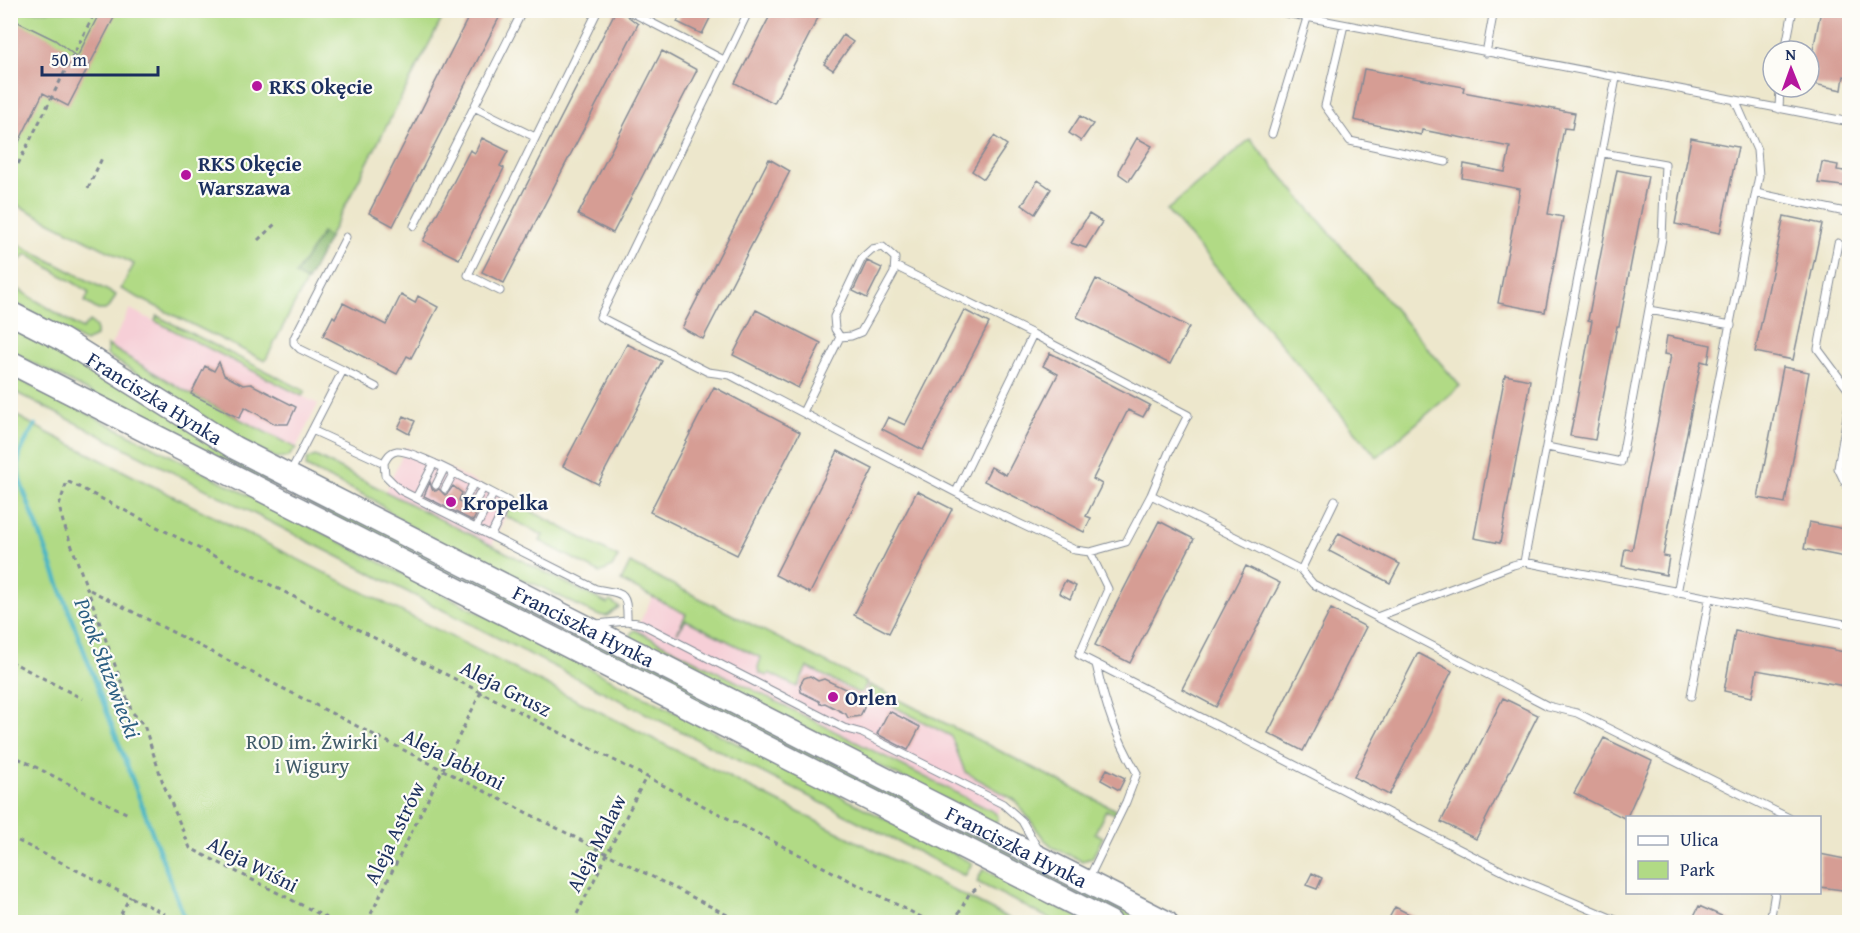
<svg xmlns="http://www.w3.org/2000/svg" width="1860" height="933" font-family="'Gentium Book Plus',serif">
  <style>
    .built { fill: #f6cfd7 }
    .green { fill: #b1da85; stroke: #668472; stroke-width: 1.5 }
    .forest { fill: #8cba72; stroke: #547468; stroke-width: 1.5 }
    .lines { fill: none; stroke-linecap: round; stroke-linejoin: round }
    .stream { stroke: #49b6c4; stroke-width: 4.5 }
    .building { fill: #d69d94 }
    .service-casing { stroke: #848b95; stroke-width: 9 }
    .primary-casing { stroke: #848b95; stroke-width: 25 }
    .path { stroke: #848b95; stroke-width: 3; stroke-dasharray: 4.5 4.5; stroke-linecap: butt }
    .service { stroke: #fff; stroke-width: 7 }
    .primary { stroke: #fff; stroke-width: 22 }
    .poi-dot { fill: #b5179e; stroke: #fdfcf7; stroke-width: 2 }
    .labels { text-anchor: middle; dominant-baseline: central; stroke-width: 4.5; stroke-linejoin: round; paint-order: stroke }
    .poi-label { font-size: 21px; font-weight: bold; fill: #1b2f5e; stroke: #fdfcf7; text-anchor: start }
    .street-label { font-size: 21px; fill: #1b2f5e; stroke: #fdfcf7 }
    .park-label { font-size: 21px; fill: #405a68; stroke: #fdfcf7 }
    .water-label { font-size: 22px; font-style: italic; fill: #2b5e82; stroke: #fdfcf7 }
  </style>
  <rect width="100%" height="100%" fill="#fdfcf7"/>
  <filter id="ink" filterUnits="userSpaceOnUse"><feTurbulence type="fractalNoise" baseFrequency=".0167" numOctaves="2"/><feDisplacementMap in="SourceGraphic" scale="12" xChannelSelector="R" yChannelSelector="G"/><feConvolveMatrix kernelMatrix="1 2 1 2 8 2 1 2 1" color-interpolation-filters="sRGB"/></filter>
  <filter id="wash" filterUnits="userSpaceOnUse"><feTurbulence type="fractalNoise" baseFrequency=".008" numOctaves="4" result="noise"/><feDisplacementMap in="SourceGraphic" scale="24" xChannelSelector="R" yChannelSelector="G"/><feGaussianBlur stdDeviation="1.35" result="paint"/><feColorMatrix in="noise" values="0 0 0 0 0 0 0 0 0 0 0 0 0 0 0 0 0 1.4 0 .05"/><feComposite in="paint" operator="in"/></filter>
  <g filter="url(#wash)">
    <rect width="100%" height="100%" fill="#ede7cc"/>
    <!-- built -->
    <path class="built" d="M130 309 318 404 296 448 185 391 110 347Z
      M406 447 512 501 492 545 385 492Z
      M662 579 1023 763 993 824 631 639Z"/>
    <!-- green -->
    <path class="green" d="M10 11H446L265 361 121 289 134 264 11 202Z
      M1250 139 1460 386 1377 457 1167 210Z
      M14 242 116 295 110 306 105 310H98L85 302 89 292 27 254 19 261 12 254Z
      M10 284 82 329 90 321 96 327V336L85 342 11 301Z
      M157 316 305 391 302 396 155 321Z
      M10 322 1147 922H1130L11 352Z
      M107 345 185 391 296 448 288 457 276 458 244 442 107 355Z
      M10 374 972 863 965 876 11 390Z
      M10 412 46 432 1016 922H11Z
      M315 456 608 604 610 601 619 607 607 616 597 615 537 585 487 567 406 524 372 499 306 467 307 459Z
      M512 501 618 557 612 567 600 573 540 541 543 535 505 516Z
      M630 563 867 683 862 692 858 693 807 667 797 687 769 673 767 676 759 673 758 667 761 658 686 620 677 633 686 614 621 581Z
      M635 630 994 812 998 816V820L993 824 631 639V633Z
      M870 685 1116 810 1115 814 1106 810 1095 833 1103 837 1092 858 1082 861 1054 848 1044 839 1015 800 965 772 951 736 873 696 872 698 866 696V693Z
      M983 869 1088 922H1056L977 882Z"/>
    <!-- forest -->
    <path class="forest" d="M322 233 329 238 307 281 295 275Z"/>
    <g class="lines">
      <!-- stream -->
      <path class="stream" d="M35 425C23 446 14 456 20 481L186 922"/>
    </g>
    <g id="blocks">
      <!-- building -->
      <path class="building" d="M101 10H118L68 106 43 93 10 160V18L55 40 77 57Z
        M472 10H503L393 226 369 213Z
        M683 10H714L702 34 677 22Z
        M773 10H822L774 103 735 83Z
        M1821 10H1850V77L1844 76 1842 90 1814 84 1816 71 1809 70Z
        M615 12H622L638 24 504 283 482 272Z
        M843 35 853 42 833 70 824 64Z
        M662 51 697 70 613 233 578 215Z
        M1364 69 1464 87 1463 92 1575 113 1572 129 1564 128 1548 214 1563 217 1545 312 1498 303 1520 189 1462 178 1464 164 1505 172 1510 147 1422 130 1421 135 1354 120Z
        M1080 116 1093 124 1081 141 1069 133Z
        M994 136 1007 145 984 179 972 171Z
        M482 138 508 151 500 166 504 168 459 259 423 241 470 150 475 153Z
        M1137 138 1152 146 1129 181 1119 174 1120 168Z
        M1691 138 1738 147 1720 233 1675 224Z
        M769 159 790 171 703 339 682 328Z
        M1822 162 1838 165 1837 170 1850 172V187L1818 183Z
        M1617 170 1648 176 1619 326H1617L1595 440 1570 436 1592 321 1588 320Z
        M1038 180 1051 189 1035 214 1022 205Z
        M1089 214 1102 222 1086 248 1071 243Z
        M1784 216 1822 224 1793 360 1755 352Z
        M867 261 882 268 867 298 853 291Z
        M1096 279 1189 327 1170 364 1077 317Z
        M401 295 415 303 418 296 438 307 411 358 407 356 397 374 323 336 333 316 335 318 343 303 386 325Z
        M756 310 821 343 798 388 733 355Z
        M964 310 989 323 923 450 882 429 888 417 905 425Z
        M1667 336 1711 345 1708 363 1701 361 1663 556 1669 557 1666 575 1622 566 1625 549 1632 550 1671 355 1664 354Z
        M627 344 662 361 598 484 563 466Z
        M1050 353 1150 405 1143 417 1128 410 1093 479 1102 484 1086 516 1091 518 1084 532 984 481 991 467 1006 475 1058 374 1043 366Z
        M219 362 224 375 243 385 251 384 296 407 288 424H275L245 407 239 418 191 394 205 366 214 371Z
        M1783 367 1809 372 1785 503 1758 498Z
        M1505 375 1530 380 1527 398H1528L1500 543 1474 538Z
        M714 387 800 432 737 555 650 512Z
        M404 416 415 421 409 434 398 428Z
        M838 451 873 469 810 593 775 575Z
        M430 482 432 489 436 491 439 489 445 495 448 493 453 486 462 493 459 500 462 505 468 504 473 510 480 507 473 521 424 496Z
        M917 491 952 509 889 633 854 615Z
        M1159 521 1194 539 1130 663 1095 645Z
        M1809 522 1850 530V558L1804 549Z
        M1339 533 1400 564 1390 583 1329 551Z
        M1246 566 1280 583 1216 707 1182 689Z
        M1065 581 1076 586 1070 599 1059 593Z
        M1331 609 1366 627 1303 751 1268 733Z
        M1735 631 1850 653V687L1757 670 1752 697 1724 691Z
        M1418 653 1452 671 1389 795 1354 777Z
        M810 676 818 681 824 679 860 696 864 708 860 716 848 718 846 714 825 703 820 704 819 701 801 692 800 685 804 678Z
        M1503 698 1538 715 1476 839 1441 822Z
        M889 711 920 727 908 750 877 734Z
        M1604 738 1652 761 1626 819 1574 793Z
        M1107 769 1125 778 1119 790 1101 780Z
        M1820 854 1850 860V891L1820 887Z
        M1312 873 1322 878 1317 889 1306 885Z
        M1699 906 1735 922H1691Z
        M1395 907 1425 922H1387Z"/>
    </g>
  </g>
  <g filter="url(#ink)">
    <use href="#blocks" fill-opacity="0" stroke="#848b95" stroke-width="1.5"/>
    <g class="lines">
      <defs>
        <path id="service" d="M627 10 724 60
          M749 10 600 317 708 372 730 375 974 502 1075 550 1090 552 1126 542 1151 495 1301 570 1313 584 1548 706 1577 713 1789 818
          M1270 10 1850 122
          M1344 25 1325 106 1350 141 1446 162
          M1785 51 1793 10
          M1486 53 1494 10
          M474 107 535 137
          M1779 109 1780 87
          M1272 134 1307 18
          M1756 193 1850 213
          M414 226 523 10
          M1838 243 1818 349 1850 392
          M883 247 895 258 894 273 861 332 851 336 840 337 835 329 834 317 862 258 872 249Z
          M895 266 1033 334
          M500 291 468 275 598 10
          M1649 310 1731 325
          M343 370 376 387
          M1850 399 1838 468 1850 493
          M803 412 840 337
          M312 430 384 463C387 457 390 452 397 451 414 449 488 491 508 501L491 535
          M1547 447 1621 462 1662 238 1665 164 1603 153
          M384 463 385 475 400 490 596 589C622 594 628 590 627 621
          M291 471 343 370 300 349 294 343V338L346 237
          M436 485 444 469
          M445 489 453 474
          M956 492 1033 334 1188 415 1169 452 1151 495
          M416 498 434 463
          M465 500 473 484
          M474 504 483 488
          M476 528 493 494
          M1090 552 1108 589 1079 655 1516 878 1620 922
          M1524 562 1616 78
          M1301 570 1335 500
          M1677 593 1759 176 1757 150 1735 100
          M1377 617 1513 565 1524 562 1850 625
          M596 624 627 621 642 624 844 728 862 733 1003 804 1022 821 1038 849
          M1691 696 1709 599
          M1088 880 1126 802 1137 773C1116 737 1105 705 1096 664
          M1770 922 1775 892"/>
        <g id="primary">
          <path id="s1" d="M10 313 63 340 235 448 1166 922"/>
          <path d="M10 362 1110 922"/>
        </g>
      </defs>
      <!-- service casing -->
      <use href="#service" class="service-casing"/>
      <!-- primary casing -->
      <use href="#primary" class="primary-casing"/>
      <!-- path -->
      <path class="path" d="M18 164 96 10
        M88 188 103 156
        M258 240 275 224
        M90 590 741 922
        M10 661 83 699
        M10 754 128 814
        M10 837 165 914
        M10 920 15 922
        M117 922 130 896
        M335 922 190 848 163 783 144 725 132 712 63 522 59 506 67 481 931 922
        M367 922 481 692
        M573 922 646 777
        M954 922 969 894 980 886"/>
      <!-- service -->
      <use href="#service" class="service"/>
      <!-- primary -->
      <use href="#primary" class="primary"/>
    </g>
  </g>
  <!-- markers -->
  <g class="poi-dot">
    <circle cx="257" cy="86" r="6"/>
    <circle cx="186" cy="175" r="6"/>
    <circle cx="451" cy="502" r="6"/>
    <circle cx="833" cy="697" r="6"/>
  </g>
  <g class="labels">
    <!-- poi labels -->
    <g class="poi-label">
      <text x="269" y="86">RKS Okęcie</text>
      <text x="198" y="163">RKS Okęcie<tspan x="198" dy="24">Warszawa</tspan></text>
      <text x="463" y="502">Kropelka</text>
      <text x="845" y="697">Orlen</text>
    </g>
    <!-- street labels -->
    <g class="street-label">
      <text stroke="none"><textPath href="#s1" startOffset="168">Franciszka Hynka</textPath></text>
      <text stroke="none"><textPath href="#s1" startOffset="654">Franciszka Hynka</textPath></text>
      <text transform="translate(506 688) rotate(27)">Aleja Grusz</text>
      <text transform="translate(454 759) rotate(27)">Aleja Jabłoni</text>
      <text transform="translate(394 833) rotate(-64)">Aleja Astrów</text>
      <text transform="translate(596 843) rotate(-63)">Aleja Malaw</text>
      <text stroke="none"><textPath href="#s1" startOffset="1140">Franciszka Hynka</textPath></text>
      <text transform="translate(253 864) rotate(27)">Aleja Wiśni</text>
    </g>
    <!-- park labels -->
    <g class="park-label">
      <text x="312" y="741">ROD im. Żwirki<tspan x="312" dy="24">i Wigury</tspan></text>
    </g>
    <!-- water labels -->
    <g class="water-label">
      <text transform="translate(108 668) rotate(69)">Potok Służewiecki</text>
    </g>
  </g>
  <!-- margin -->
  <rect width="1860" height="933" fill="none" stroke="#fdfcf7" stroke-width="36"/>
  <!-- legend -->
  <rect x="1626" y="816" width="195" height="78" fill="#fdfcf7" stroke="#a3aaba" stroke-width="1.5"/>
  <rect x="1638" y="836" width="30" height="9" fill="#ffffff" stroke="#a3aaba" stroke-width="1.5"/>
  <text x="1680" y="846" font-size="18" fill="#1b2f5e">Ulica</text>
  <rect x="1638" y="861" width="30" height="18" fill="#b1da85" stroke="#a3aaba" stroke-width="1.5"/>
  <text x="1680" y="876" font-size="18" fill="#1b2f5e">Park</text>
  <!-- north arrow -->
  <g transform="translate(1791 69) rotate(359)"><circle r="28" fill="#fdfcf7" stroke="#a3aaba" stroke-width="1.5"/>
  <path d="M0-4.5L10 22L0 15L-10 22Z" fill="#b5179e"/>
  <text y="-9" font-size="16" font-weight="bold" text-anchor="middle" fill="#1b2f5e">N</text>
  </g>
  <!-- scale -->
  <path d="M42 66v9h116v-9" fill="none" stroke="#1b2f5e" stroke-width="3"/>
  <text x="51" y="66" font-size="18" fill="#1b2f5e" stroke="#fdfcf7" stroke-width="4.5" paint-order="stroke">50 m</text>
</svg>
